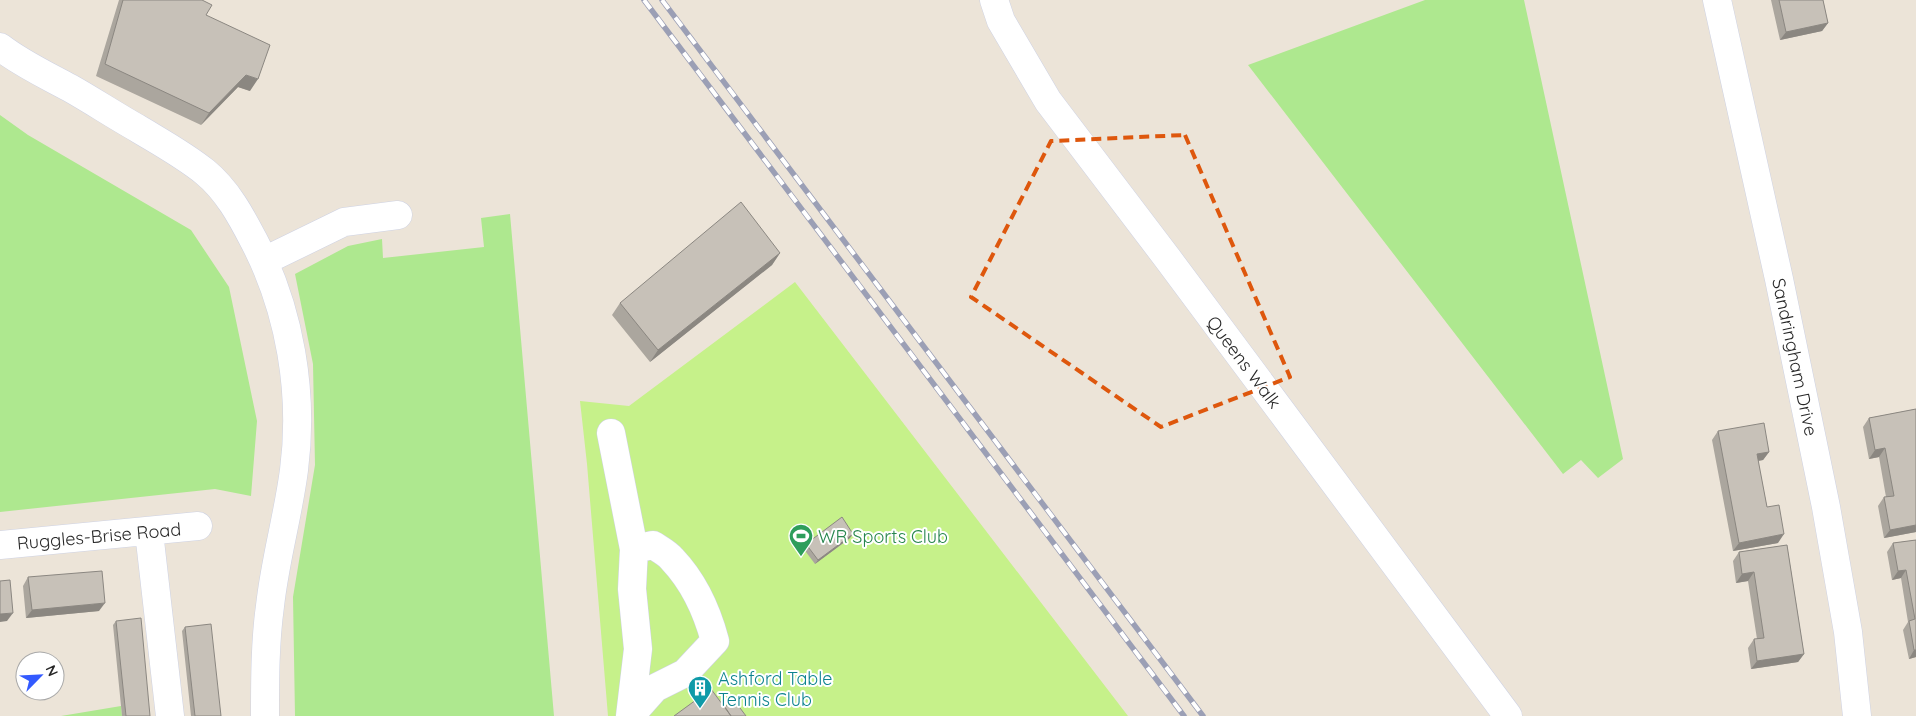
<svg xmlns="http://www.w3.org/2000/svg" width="1916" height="716" font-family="Quicksand,sans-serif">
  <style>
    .green { fill: #aee88f }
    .pitch { fill: #c6f18a }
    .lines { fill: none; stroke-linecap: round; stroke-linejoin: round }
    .minor-casing { stroke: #ced2e3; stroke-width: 29 }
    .minor { stroke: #fff; stroke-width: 28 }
    .rail-casing { stroke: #9b9fb5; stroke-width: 5.5 }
    .rail { stroke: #fff; stroke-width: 4; stroke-dasharray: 11; stroke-linecap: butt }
    .wall { fill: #aba69e }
    .shaded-wall { fill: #8b8781 }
    .building { fill: #c7c1b8; stroke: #8b8781 }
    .marked { fill: none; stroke: #de570d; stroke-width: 4; stroke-dasharray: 10 6; stroke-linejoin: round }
    .labels { text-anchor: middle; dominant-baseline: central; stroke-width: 4; stroke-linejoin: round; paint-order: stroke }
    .street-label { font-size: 18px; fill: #282828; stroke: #fff }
    .leisure-label { font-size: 18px; fill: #27864d; stroke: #fff; text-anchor: start }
    .culture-label { font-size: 18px; fill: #0d838f; stroke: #fff; text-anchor: start }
  </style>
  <rect width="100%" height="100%" fill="#ece4d8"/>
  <!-- green -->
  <path class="green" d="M1425 0H1524L1623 459 1598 478 1581 460 1563 474 1248 65Z
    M0 115 28 135 191 230 229 287 257 421 251 496 215 489 0 512Z
    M510 214 554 716H295L293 597 315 465 313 364 295 274 348 246 382 239 383 258 484 247 481 218Z
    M121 706 122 716H61Z"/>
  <!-- pitch -->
  <path class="pitch" d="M795 282 1128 716H608L587 464 580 401 629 406Z"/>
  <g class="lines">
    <defs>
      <path id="minor" d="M994 0 1001 21 1048 101 1168 259 1508 716
        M1717 0 1779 279 1826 507 1848 632 1857 716
        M0 47C22 64 46 75 70 88 93 101 114 115 137 128 160 142 184 155 205 172 227 190 241 216 254 241 290 310 304 393 294 470 288 516 275 560 270 606 265 642 265 680 265 716
        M264 261 344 222 398 215
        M611 433 634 549
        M149 532 170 716
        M0 545 198 526
        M630 716 638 649 632 589 634 549 653 545C659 549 667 553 672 559 694 582 707 611 715 641L685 673 655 688 631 715"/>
    </defs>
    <!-- minor casing -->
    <use href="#minor" class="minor-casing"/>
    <!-- minor -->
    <use href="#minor" class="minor"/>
    <defs>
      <path id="rail" d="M644 0 1184 716
        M662 0 1203 716"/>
    </defs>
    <!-- rail casing -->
    <use href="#rail" class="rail-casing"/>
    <!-- rail -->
    <use href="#rail" class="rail"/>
  </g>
  <!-- wall -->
  <path class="wall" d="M119 0H202L206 15 250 91 238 87 201 125 96 76Z
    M1771 0H1823L1828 23 1822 31 1780 40Z
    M780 253 772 265 650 362 612 315 620 303Z
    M1916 409V532L1884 538 1878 506 1884 497H1886L1879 457 1869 459 1863 427 1869 418Z
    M1718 431 1769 452 1763 460 1758 461 1767 507 1778 543 1733 551 1712 440Z
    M850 538 815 564 803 548 806 544Z
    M1916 540V657L1909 659 1903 630 1908 622 1901 578 1892 580 1887 552 1893 543Z
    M1787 545 1804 654 1798 662 1751 669 1748 648 1754 639H1757L1748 581 1736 583 1733 561 1739 552Z
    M28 577 99 611 26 618 23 586Z
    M116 621 150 716H122L113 625Z
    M185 627 221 716H191L182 631Z"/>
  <!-- shaded-wall -->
  <path class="shaded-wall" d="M1828 23 1822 31 1780 40 1786 32Z
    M246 75 258 79 250 91 238 87 201 125 209 113Z
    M780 253 772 265 650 362 658 350Z
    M1885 448 1879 457 1869 459 1875 450Z
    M1769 452 1763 460 1751 462 1757 454Z
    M1916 525V532L1884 538 1890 530Z
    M853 534 850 538 815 564 818 560Z
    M1784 534 1778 543 1733 551 1739 543Z
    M1906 570 1901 578 1892 580 1898 571Z
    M1754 572 1748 581 1736 583 1742 574Z
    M105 603 99 611 26 618 32 610Z
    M13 613 7 621 0 622V614Z
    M1914 650H1916V657L1909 659Z
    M1804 654 1798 662 1751 669 1757 661Z"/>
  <!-- building -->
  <path class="building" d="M123 0H202L212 5 206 15 270 45 258 79 246 75 209 113 105 64Z
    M1779 0H1823L1828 23 1786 32Z
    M741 202 780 253 658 350 620 303Z
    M1916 409V525L1890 530 1884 497 1894 496 1885 448 1875 450 1869 418Z
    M1764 423 1769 452 1757 454 1767 507 1779 505 1784 534 1739 543 1718 431Z
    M842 517 853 534 818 560 806 544Z
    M1916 540V650H1914L1909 621 1915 619 1906 570 1898 571 1893 543Z
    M1787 545 1804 654 1757 661 1754 639 1764 638 1754 572 1742 574 1739 552Z
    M102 571 105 603 32 610 28 577Z
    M10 580 13 613 0 614V581Z
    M141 618 150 716H126L116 621Z
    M211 624 221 716H195L185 627Z
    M711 689 731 716H674Z
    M734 700 746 716H731L725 707Z"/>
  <!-- marked area -->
  <path class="marked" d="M1185 135 1290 377 1161 427 971 297 1051 141Z"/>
  <!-- icons -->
  <defs>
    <symbol id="stadium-pin" viewBox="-11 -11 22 30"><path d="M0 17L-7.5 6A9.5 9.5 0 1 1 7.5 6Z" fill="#2e9e5b" stroke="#fff"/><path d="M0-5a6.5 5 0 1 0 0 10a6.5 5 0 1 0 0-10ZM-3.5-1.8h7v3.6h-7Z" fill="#fff"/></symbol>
    <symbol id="building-pin" viewBox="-11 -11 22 30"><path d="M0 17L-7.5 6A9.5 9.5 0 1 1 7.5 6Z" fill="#0f9aa8" stroke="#fff"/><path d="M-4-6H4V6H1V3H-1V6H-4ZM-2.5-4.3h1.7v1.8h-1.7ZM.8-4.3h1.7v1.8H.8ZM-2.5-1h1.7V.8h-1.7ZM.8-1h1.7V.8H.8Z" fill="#fff"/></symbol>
  </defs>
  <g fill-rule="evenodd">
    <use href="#stadium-pin" x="787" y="522" width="28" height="38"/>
    <use href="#building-pin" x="686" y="674" width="28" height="38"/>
  </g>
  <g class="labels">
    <!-- street labels -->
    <g class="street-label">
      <text transform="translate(1795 357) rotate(78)">Sandringham Drive</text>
      <text transform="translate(1244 362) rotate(53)">Queens Walk</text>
      <text transform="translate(99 536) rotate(-5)">Ruggles-Brise Road</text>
    </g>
    <!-- leisure labels -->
    <g class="leisure-label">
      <text x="818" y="536">WR Sports Club</text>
    </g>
    <!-- culture labels -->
    <g class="culture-label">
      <text x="718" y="678">Ashford Table<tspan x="718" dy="21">Tennis Club</tspan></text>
    </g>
  </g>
  <!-- north arrow -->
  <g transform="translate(40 676) rotate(66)"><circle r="24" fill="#ffffff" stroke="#a9a9a9"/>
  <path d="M0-4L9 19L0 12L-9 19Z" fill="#335aff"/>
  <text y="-8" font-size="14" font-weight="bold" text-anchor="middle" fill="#282828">N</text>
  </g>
</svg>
